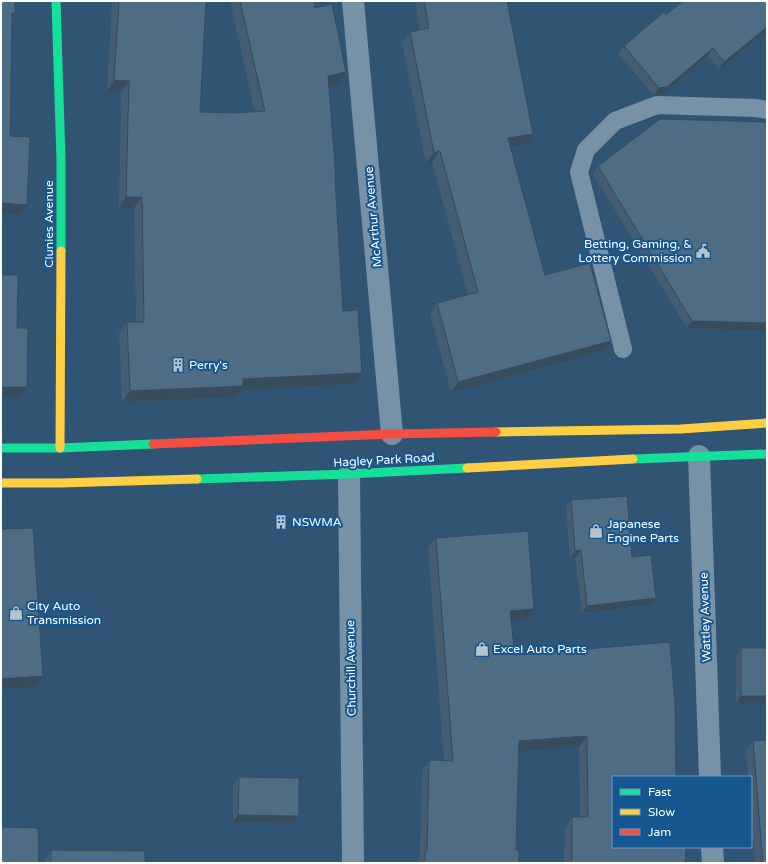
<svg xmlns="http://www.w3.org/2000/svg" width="768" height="864" font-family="'Varela Round',sans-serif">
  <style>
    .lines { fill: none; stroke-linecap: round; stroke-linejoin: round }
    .lane { stroke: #7791a7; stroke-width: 18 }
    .street { stroke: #7791a7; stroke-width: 22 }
    .fast { stroke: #16e098; stroke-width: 9 }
    .slow { stroke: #ffcf43; stroke-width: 9 }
    .jam { stroke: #f24e42; stroke-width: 9 }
    .wall { fill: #445d72 }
    .shaded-wall { fill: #374c5d }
    .building { fill: #4f6c85; stroke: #374c5d }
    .labels { text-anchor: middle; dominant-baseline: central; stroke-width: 4; stroke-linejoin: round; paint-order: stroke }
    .street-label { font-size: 12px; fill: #fff; stroke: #145790 }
    .poi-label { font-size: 12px; fill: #fff; stroke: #145790; text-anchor: start }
  </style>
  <rect width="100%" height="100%" fill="#305574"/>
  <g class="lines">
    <!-- lane -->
    <path class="lane" d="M623 349 579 172 586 150 615 121 657 105 756 108 767 110"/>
    <!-- street -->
    <path class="street" d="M353 1 392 434
      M699 456 710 777
      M349 474 353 863
      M712 847 713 863"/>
    <!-- fast -->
    <path class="fast" d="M56 1 61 160V251
      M1 448H60L153 444
      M633 459 767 454
      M197 479 349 474 467 468"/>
    <!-- slow -->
    <path class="slow" d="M496 432 681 429 767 423
      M60 448 61 251
      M467 468 633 459
      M1 483H60L197 479"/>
    <!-- jam -->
    <path class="jam" d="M153 444 392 434 496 432"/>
  </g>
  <!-- wall -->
  <path class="wall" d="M112 1H206L200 112 234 113 255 112 230 1H315L314 8 346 72 339 83 328 85 336 178 335 180 343 311 354 384 241 390 236 397 122 402 119 333 127 322H136L134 208H119L121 92 107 91Z
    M415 1H515L514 3 507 4 533 134 526 144 510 147 545 275 611 341 604 351 451 392 430 314 437 303 468 295 432 162 426 163 402 42 410 32 420 30Z
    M767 1 719 69 708 56 662 95H654L618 54 624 46 666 15Z
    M598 166 767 331 687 328 593 174Z
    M571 500 632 557 656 598 651 605 582 613 575 558H570L566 507Z
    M436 538 526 620 511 621 515 655 670 642 613 777 685 863H564L565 828 572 817H580L579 747 519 751 516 850 519 863H417V862L420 858 422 771 429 760 444 761 428 548Z
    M741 648H767V703H736V656Z
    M753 741 767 863H755L751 818V777H748L746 751Z
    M239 777 299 816 294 823 233 822V785Z
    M51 850 145 863H44V861Z"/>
  <!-- shaded-wall -->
  <path class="shaded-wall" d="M502 1H515L514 3 498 6Z
    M767 27V31L719 69 724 62Z
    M713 48 708 56 662 95H654L659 88Z
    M346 72 339 83 320 87 328 76Z
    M114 80 129 81 121 92 107 91Z
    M533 134 526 144 501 149 508 138Z
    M440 151 432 162 426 163 434 153Z
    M126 197H142L134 208H119Z
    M1 203 27 205 20 214 1 213Z
    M692 321 767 323V331L687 328Z
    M611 341 604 351 451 392 458 382Z
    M362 373 354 384 241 390 236 397 122 402 130 391 243 379Z
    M1 387H27L20 397 1 396Z
    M581 550 575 558H570L575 551Z
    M656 598 651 605 582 613 587 606Z
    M534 609 526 620 502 622 510 611Z
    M43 676 35 687 1 689V679Z
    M741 696H767V703H736Z
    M587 736 579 747 511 752 519 741Z
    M238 815 299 816 294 823 233 822Z"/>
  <!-- building -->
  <path class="building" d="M1 1H15V14L12 13 10 136 30 137 27 205 1 203Z
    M119 1H206L200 112 234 113 265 111 240 1H315L314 8 332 4 346 72 328 76 336 178H335L343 311 358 310 362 373 243 379V386L130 391 127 322H144L142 197H126L129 81 114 80Z
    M424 1H507L533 134 508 138 545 275 590 263 611 341 458 382 437 303 478 292 440 151 434 153 410 32 429 28Z
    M683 1H767V27L724 62 713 48 667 87 659 88 624 46 664 12 666 15Z
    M660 119 767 122V323L692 321 598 166Z
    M1 275H18L17 328H28L27 387H1Z
    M627 496 632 557 651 555 656 598 587 606 581 550 575 551 571 500Z
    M33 528 43 676 1 679V529Z
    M528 531 534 609 510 611 515 655 670 642 675 704 676 777H613V847H686L685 863H572V817H588L587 736 519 741 516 850H519V863H425V851H427L429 760 453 761 436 538Z
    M741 648H767V696H741Z
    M767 740V863H763L753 741Z
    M239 777 299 778V816L238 815Z
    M1 827 38 828 39 863H1Z
    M51 850 145 851V863H51Z"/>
  <!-- icons -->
  <defs>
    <symbol id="civic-bare" viewBox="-9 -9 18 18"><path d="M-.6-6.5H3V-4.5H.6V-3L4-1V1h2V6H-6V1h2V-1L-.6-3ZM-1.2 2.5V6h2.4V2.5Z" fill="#b7c4ce" stroke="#145790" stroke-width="2.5" paint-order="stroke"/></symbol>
    <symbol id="building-bare" viewBox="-9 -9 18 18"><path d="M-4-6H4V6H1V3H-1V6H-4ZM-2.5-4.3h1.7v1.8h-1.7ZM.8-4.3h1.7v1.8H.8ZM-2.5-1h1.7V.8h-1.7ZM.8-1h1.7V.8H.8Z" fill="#b7c4ce" stroke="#145790" stroke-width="2.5" paint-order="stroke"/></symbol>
    <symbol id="shop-bare" viewBox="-9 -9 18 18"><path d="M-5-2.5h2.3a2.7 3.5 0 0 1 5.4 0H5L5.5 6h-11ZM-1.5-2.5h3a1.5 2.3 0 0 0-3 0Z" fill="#b7c4ce" stroke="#145790" stroke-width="2.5" paint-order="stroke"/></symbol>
  </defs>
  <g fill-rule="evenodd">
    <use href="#civic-bare" x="693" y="241" width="20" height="20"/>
    <use href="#building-bare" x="168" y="355" width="20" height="20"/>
    <use href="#building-bare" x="271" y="512" width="20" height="20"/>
    <use href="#shop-bare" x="586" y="521" width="20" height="20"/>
    <use href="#shop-bare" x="6" y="603" width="20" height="20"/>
    <use href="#shop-bare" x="472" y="639" width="20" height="20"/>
  </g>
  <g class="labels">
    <!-- street labels -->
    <g class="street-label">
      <text transform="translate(373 217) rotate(-95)">McArthur Avenue</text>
      <text transform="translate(49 224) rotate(-90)">Clunies Avenue</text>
      <text transform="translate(384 460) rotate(-3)">Hagley Park Road</text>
      <text transform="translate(705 617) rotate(-92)">Wattley Avenue</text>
      <text transform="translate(351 668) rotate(-91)">Churchill Avenue</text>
    </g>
    <!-- poi labels -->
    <g class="poi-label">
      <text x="692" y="244" text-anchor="end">Betting, Gaming, &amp;<tspan x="692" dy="14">Lottery Commission</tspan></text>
      <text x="189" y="365">Perry's</text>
      <text x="292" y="522">NSWMA</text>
      <text x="607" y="524">Japanese<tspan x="607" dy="14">Engine Parts</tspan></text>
      <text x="27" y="606">City Auto<tspan x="27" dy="14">Transmission</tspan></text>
      <text x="493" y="649">Excel Auto Parts</text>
    </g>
  </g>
  <!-- border -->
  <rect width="768" height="864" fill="none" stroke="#ffffff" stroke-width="4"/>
  <!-- legend -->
  <rect x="612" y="776" width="140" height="72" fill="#145790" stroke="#729abc"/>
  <rect x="620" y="789" width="20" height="6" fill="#16e098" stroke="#729abc"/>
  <text x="648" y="796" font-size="12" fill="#ffffff">Fast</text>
  <rect x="620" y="809" width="20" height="6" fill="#ffcf43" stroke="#729abc"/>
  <text x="648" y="816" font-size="12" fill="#ffffff">Slow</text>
  <rect x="620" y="829" width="20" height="6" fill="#f24e42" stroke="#729abc"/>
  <text x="648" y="836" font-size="12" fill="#ffffff">Jam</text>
</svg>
